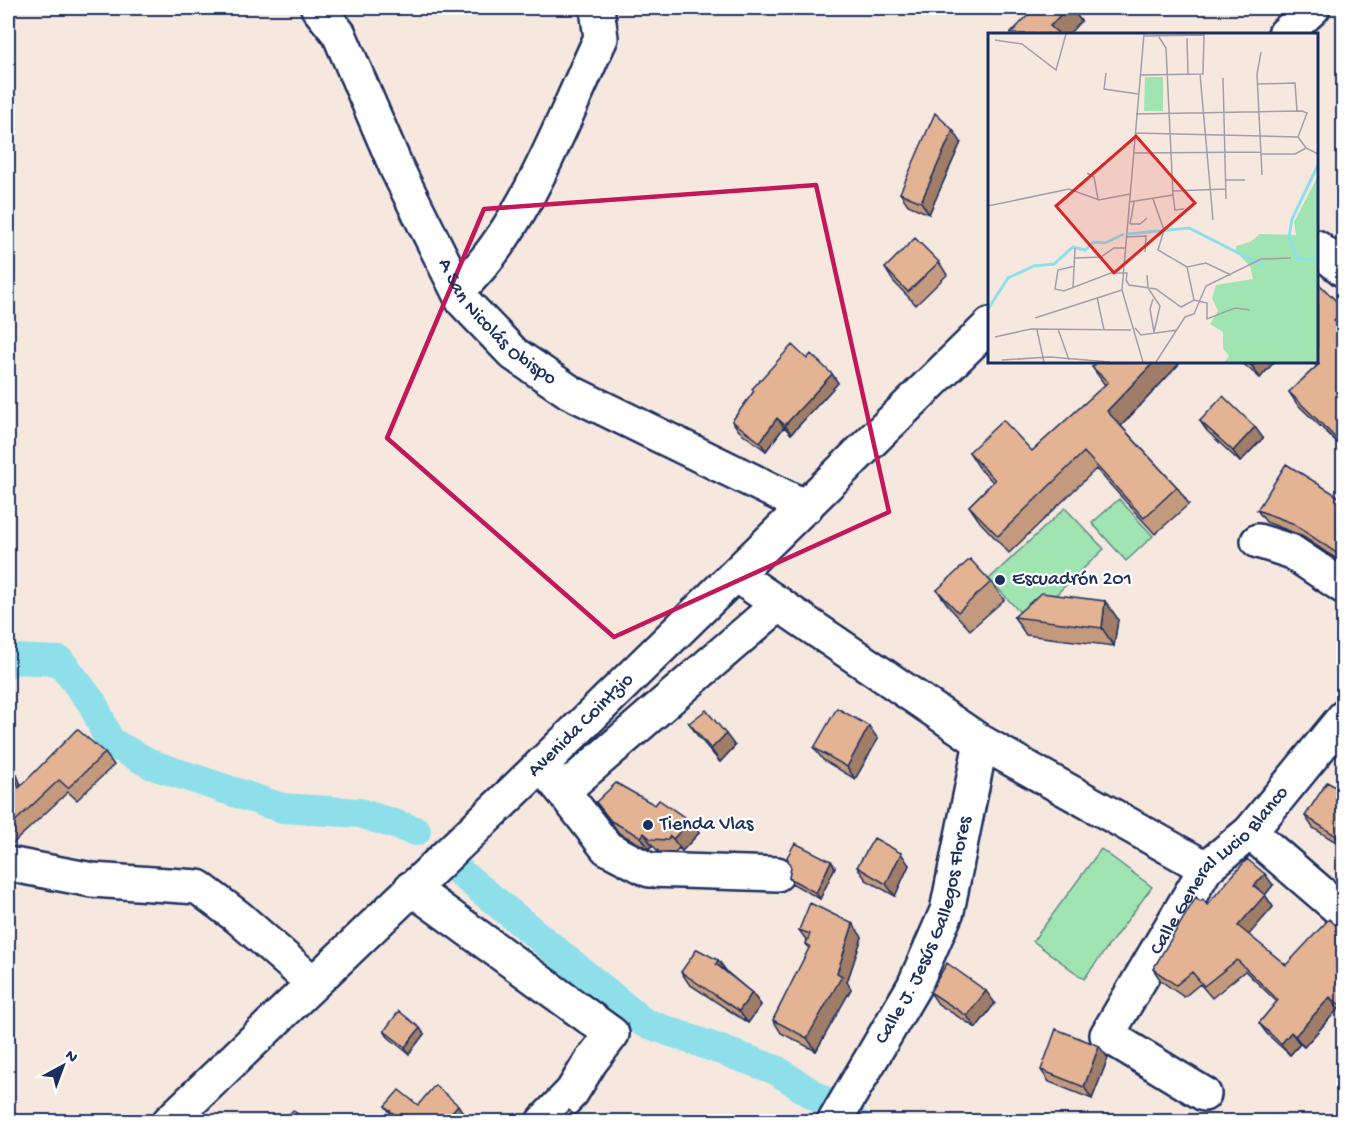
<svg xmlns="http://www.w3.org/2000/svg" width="1351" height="1129" font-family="'Gochi Hand',sans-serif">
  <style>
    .green { fill: #a0e5b1; stroke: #5e8a88; stroke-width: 1.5 }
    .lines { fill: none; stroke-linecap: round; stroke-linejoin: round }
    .canal { stroke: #8fdfeb; stroke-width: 30 }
    .street-casing { stroke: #1b2f5e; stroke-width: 38 }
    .secondary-casing { stroke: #1b2f5e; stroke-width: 38 }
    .street { stroke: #fff; stroke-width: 33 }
    .secondary { stroke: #fff; stroke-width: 33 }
    .wall { fill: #c39a7e; stroke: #1b2f5e; stroke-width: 1.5 }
    .shaded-wall { fill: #9f7d67; stroke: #1b2f5e; stroke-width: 1.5 }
    .building { fill: #e3b393; stroke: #1b2f5e; stroke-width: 1.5 }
    .marked { fill: none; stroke: #c2185b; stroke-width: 4.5; stroke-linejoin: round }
    .poi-dot { fill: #1b2f5e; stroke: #fff; stroke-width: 2 }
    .labels { text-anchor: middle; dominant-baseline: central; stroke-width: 4.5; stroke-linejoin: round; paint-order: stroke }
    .street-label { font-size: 20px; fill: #1b2f5e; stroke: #fff }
    .poi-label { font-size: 20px; fill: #1b2f5e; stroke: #fff; text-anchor: start }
    .inset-river { fill: none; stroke: #8fdfeb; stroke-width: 3 }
    .inset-road { fill: none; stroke: #9f9eab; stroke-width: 1.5 }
    .view { fill: #d62828; fill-opacity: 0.15; stroke: #d62828; stroke-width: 3 }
    .inset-edge { fill: none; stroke: #1b2f5e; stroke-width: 3 }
  </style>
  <rect width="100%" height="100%" fill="#f7e8df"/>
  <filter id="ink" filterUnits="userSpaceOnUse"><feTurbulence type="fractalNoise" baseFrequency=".0167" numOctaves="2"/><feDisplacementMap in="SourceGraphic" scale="12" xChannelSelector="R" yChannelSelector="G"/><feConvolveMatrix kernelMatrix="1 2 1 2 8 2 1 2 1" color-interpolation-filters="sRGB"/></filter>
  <g filter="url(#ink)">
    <!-- green -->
    <path class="green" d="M1119 499 1153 536 1126 561 1092 523Z
      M1065 508 1104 549 1028 621 989 579Z
      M1101 849 1152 887 1084 979 1033 941Z"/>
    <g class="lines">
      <!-- canal -->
      <path class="canal" d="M8 663 12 659 60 661 93 704 110 742 153 765 282 808 360 813 416 831
        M451 865 643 1022 776 1070 855 1122"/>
      <defs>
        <g id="street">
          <path d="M1316 247 1344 270"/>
          <path d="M458 290C525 229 562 120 601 38L597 8"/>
          <path d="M1258 541 1290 551 1344 587"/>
          <path d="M736 575 981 742 1206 868"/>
          <path d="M541 765 563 791 779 604"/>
          <path d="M563 791 607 848 649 870 777 874"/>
          <path d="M1250 832 1344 913"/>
          <path d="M8 864 92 880 198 887 238 917 313 983"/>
          <path d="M411 888 612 1034 591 1061 572 1092 543 1122"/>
          <path id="s1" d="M1204 1094 1107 1035 1206 868 1250 832 1344 717"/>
          <path id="s2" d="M834 1122 914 986 947 911 981 742"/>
        </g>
        <g id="secondary">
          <path id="s3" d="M318 8 339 34 397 169 463 301 514 354 570 392 806 507"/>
          <path d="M1285 34 1313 8"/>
          <path id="s4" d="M169 1122 541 765 990 325"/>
        </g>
      </defs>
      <!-- street casing -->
      <use href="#street" class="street-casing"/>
      <!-- secondary casing -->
      <use href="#secondary" class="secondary-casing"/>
      <!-- street -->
      <use href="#street" class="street"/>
      <!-- secondary -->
      <use href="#secondary" class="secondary"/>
    </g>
    <!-- wall -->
    <path class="wall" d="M1024 8H1071L1081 21 1030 13Z
      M961 142 929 214 908 205 900 193Z
      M939 262 947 275 916 305 893 281 885 268Z
      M1317 282 1344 309V449L1297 404 1289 392 1317 366 1313 362H1317Z
      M807 359 832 374 838 383 791 434 784 427 766 451 739 431 732 421 754 392 752 389Z
      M1098 362H1177L1179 364 1121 426 1177 487 1189 504 1155 534 1096 469 1009 553 980 522 969 506 993 482 980 469 969 452 1032 451 1105 385 1092 367Z
      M1241 362H1274L1260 378Z
      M1200 421 1263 438 1240 462 1207 431Z
      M1344 500V564L1300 535 1266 522 1257 510Z
      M991 582 1004 600 970 630 950 608 937 590Z
      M1014 617 1118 619 1114 646 1026 635Z
      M689 723 735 746 720 762 697 735Z
      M878 739 855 779 823 760 814 748Z
      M105 753 114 765 77 800 68 792 10 846H8V764L17 775 21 786Z
      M1344 792V847L1313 828 1305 816Z
      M596 802 699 833 682 851 679 848 675 852H659L652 845 649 849 619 833Z
      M831 861 835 867 820 899 793 884 789 878 791 868Z
      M909 865 895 896 866 880 857 867Z
      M1273 885 1265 895 1273 907 1248 935 1286 965 1341 930 1344 928V1013L1338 1009 1304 1047 1300 1044 1290 1055 1267 1034 1259 1023 1277 1002 1245 971 1212 998 1200 984 1184 997 1161 981 1153 969 1200 901 1207 905Z
      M799 930 862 937 847 982 851 989 816 1051 781 1033 773 1020 809 949 806 944 807 941Z
      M718 960 727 972 752 993 761 1005 748 1023 689 984 681 972Z
      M930 992 995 1003 976 1028 938 1004Z
      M384 1031 424 1034 409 1054 388 1037Z
      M1108 1058 1092 1099 1049 1082 1041 1070Z
      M418 1105 466 1117 462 1122H397L385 1106Z"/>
    <!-- shaded-wall -->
    <path class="shaded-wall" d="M1067 8H1071L1081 21 1069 34H1056L1050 26Z
      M953 130 961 142 929 214 921 202Z
      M1154 362H1177L1179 364 1119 428 1107 411Z
      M1256 362H1274L1260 378 1252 366Z
      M832 374 838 383 791 434 785 425Z
      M777 418 784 427 766 451 760 442Z
      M1255 427 1263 438 1240 462 1233 451Z
      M1105 601 1118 619 1114 646 1102 628Z
      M869 726 878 739 855 779 847 767Z
      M726 734 735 746 720 762 711 749Z
      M9 763 17 775 27 801 19 788Z
      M690 821 699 833 682 851 673 839Z
      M644 833 652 845 649 849 641 837Z
      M901 853 909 865 895 896 886 884Z
      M831 861 835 867 820 899 816 893Z
      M1265 874 1273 885 1265 895 1273 907 1246 938 1238 926 1254 886Z
      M853 924 862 937 847 982 851 989 816 1051 807 1038 837 973Z
      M718 960 727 972 716 964Z
      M986 991 995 1003 976 1028 967 1016Z
      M752 993 761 1005 748 1023 739 1011Z
      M1330 997 1338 1009 1304 1047 1295 1036Z
      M420 1028 424 1034 409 1054 405 1047Z
      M1291 1032 1300 1044 1290 1055 1281 1044Z
      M1099 1046 1108 1058 1092 1099 1084 1087Z
      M458 1105 466 1117 462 1122H443Z"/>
    <!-- building -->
    <path class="building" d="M1030 8H1067L1050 26 1059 34H1010L1033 10Z
      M935 113 953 130 921 202 900 193Z
      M915 238 939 262 908 292 885 268Z
      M1317 282 1344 309V311L1334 320 1342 328 1340 330 1344 334V446L1289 392 1319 364 1316 362H1317Z
      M792 345 807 359 811 354 832 374 785 425 777 418 760 442 732 421 754 391 752 389Z
      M1098 362H1154L1107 411 1177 487 1144 518 1084 452 998 536 969 506 995 480 969 452 1003 420 1032 451 1108 382 1092 367Z
      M1246 362H1256L1252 366Z
      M1223 396 1255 427 1233 451 1200 421Z
      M1286 464 1344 500V558L1292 523 1257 510Z
      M970 559 991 582 958 612 937 590Z
      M1041 593 1105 601 1102 628 1014 617Z
      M837 708 869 726 847 767 814 748Z
      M706 710 726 734 711 749 689 723Z
      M77 729 105 753 68 788 59 780 8 828V764L9 763 19 788Z
      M1327 782 1344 792V841L1305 816Z
      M616 783 655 805 659 800 690 821 673 839 670 836 667 840 651 839 644 833 641 837 611 821 596 802Z
      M874 838 901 853 886 884 857 867Z
      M795 843 831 861 816 893 789 878 791 868 787 857Z
      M1247 859 1265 874 1254 886 1265 895 1238 926 1286 965 1329 919 1341 930 1344 928V1008L1330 997 1295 1036 1291 1032 1281 1044 1259 1023 1278 1000 1237 960 1204 986 1192 972 1176 985 1153 969 1196 897 1200 901 1203 899 1207 905Z
      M810 903 853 924 837 973 842 976 807 1038 773 1020 810 946 806 944 810 934 799 930Z
      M697 949 718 960 716 964 752 993 739 1011 681 972Z
      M947 963 986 991 967 1016 930 992Z
      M399 1011 420 1028 405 1047 384 1031Z
      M1056 1029 1099 1046 1084 1087 1041 1070Z
      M435 1085 458 1105 443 1122H437L432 1117 429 1122H403L385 1106 399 1090 418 1105Z
      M293 1110 307 1122H283Z
      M569 1110 581 1122H557Z
      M332 1117 336 1122H328Z"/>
  </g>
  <!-- marked area -->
  <path class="marked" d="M816 185 889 512 614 637 387 438 484 209Z"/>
  <!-- markers -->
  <g class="poi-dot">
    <circle cx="1000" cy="580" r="6"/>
    <circle cx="648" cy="825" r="6"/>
  </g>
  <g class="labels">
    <!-- street labels -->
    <g class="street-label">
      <text stroke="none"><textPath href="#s3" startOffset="366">A San Nicolás Obispo</textPath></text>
      <text stroke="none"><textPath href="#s4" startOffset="572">Avenida Cointzio</textPath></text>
      <text stroke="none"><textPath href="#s1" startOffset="314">Calle General Lucio Blanco</textPath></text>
      <text stroke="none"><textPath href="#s2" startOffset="214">Calle J. Jesús Gallegos Flores</textPath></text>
    </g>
    <!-- poi labels -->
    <g class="poi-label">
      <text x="1012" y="580">Escuadrón 201</text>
      <text x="660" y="825">Tienda Vlas</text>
    </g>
  </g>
  <!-- overview -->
  <g transform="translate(988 33)">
    <rect width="330" height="330" fill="#f7e8df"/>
    <path d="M157 44H175V78H156ZM330 143V329H236L241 323 235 315V299L222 291 230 278 224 265 228 252 265 246 262 233 248 219V213L262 209 272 201 308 202 306 189Z" fill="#a0e5b1"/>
    <path class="inset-river" d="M330 132 304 186 301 204 309 226H330M140 201 201 195 276 233M0 276 20 245 46 233 66 231 85 214 97 217 106 209 117 210 136 201"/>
    <path class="inset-road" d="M156 3 216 2M171 4 178 15 185 162 187 177 196 176M199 5 200 41M7 7 34 11 68 37 78 1M273 19 269 41 274 142M118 40 116 56 150 61M212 41 225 187M152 42 215 41 216 1M235 45 238 166M270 51 307 50 309 78M148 81 314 78 319 80 310 104M147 100 310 104M310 104 318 115 330 121M145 120 273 119M273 121H307L318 115M99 140 106 144 110 166M238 147H257M185 158 238 156M165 166 176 197 170 217 199 234 218 230 243 242M141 169 185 162M0 173 81 156 111 167 142 161M142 191 146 169M142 191H152L159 185M138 204 158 203 157 219M87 225 113 224 126 215H137M87 233 70 237 67 256 76 258 123 240H139L138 248M199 234 206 267M159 242 160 255 172 273 166 299M138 247 141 252 168 256 193 274 206 267 219 270V286L247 275 262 277M85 255 87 215M109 264 116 297M165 266 162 276 166 299M47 285 134 257M147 295 153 302 189 297M70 296 81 327M49 297 56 329M7 304 43 296 143 297M14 327 62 324 122 329M155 329 134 257 156 1M168 329 197 284 206 281 218 253 273 226 303 225"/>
    <path class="view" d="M148 103 207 170 126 240 68 173Z"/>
    <rect width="330" height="330" class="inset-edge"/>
  </g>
  <!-- margin -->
  <rect width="1351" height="1129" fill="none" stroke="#fff" stroke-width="30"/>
  <rect x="15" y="15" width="1321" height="1099" fill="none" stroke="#1b2f5e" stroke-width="2" filter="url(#ink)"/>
  <!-- north arrow -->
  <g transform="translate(63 1066) rotate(41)" stroke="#ffffff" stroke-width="4.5" paint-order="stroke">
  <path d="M0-4.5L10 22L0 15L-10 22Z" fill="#1b2f5e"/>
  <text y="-9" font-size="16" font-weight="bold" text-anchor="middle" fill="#1b2f5e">N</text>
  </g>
</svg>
